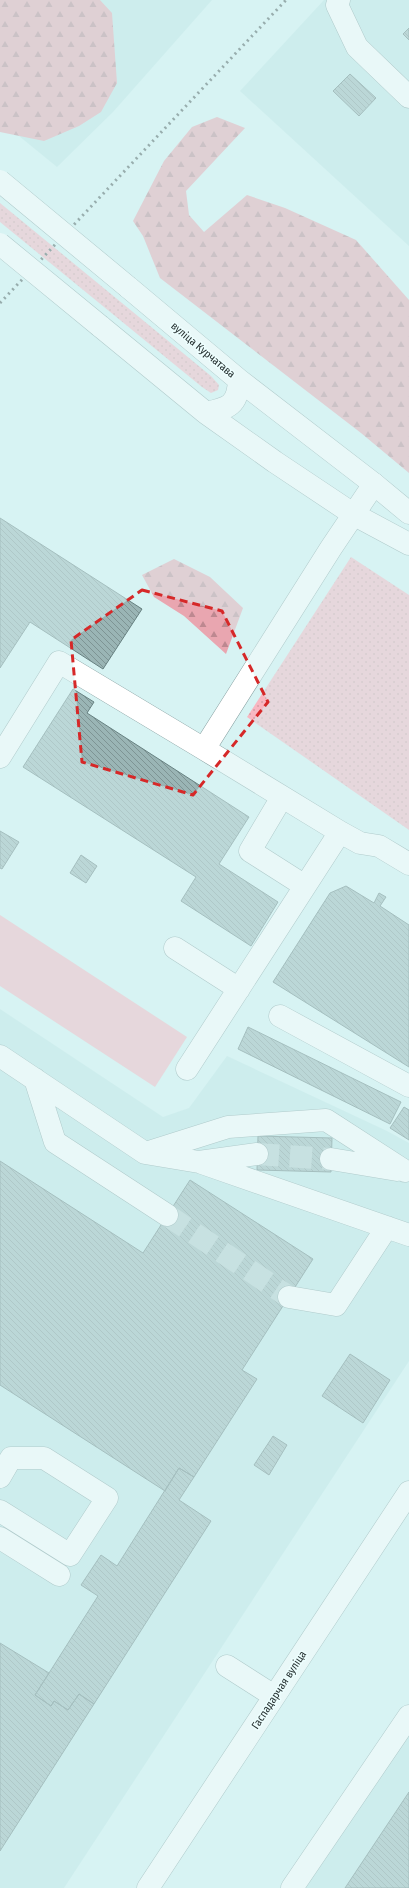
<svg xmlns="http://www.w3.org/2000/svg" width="409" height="1888" font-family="'Fira Sans Condensed',sans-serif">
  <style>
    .built { fill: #c2e7e7 }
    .grass { fill: url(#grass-dots) }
    .forest { fill: url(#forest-firs) }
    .pitch { fill: #f8b7c1 }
    .building { fill: url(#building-back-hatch); stroke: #678181 }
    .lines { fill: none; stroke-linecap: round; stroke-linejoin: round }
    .minor-tunnel { stroke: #b4cccc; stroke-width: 22; stroke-dasharray: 22 11; stroke-linecap: butt }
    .minor-casing { stroke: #829c9d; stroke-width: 23 }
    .major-casing { stroke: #829c9d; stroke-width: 23 }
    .minor { stroke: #fff; stroke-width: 22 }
    .major { stroke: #fff; stroke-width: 22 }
    .rail { stroke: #4b5959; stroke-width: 3; stroke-dasharray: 2 4; stroke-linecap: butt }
    .major-bridge-casing { stroke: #829c9d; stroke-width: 23; stroke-linecap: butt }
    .major-bridge { stroke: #fff; stroke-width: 22 }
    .marked { fill: none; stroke: #d62828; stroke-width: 3; stroke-dasharray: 8 5; stroke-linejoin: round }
    .labels { text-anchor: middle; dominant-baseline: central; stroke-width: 3; stroke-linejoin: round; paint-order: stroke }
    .street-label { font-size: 11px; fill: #273232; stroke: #edfefe }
  </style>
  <defs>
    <pattern id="grass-dots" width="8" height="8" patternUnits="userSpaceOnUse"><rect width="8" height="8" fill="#f8b7c1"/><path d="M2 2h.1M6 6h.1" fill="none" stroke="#d59ea6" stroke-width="1.8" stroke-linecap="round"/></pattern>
    <pattern id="forest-firs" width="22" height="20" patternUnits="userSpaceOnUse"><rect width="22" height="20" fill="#e9a6b0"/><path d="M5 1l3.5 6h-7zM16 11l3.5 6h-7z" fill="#bd8890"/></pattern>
    <pattern id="building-back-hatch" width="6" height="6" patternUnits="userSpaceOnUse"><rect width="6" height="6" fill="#9ab5b5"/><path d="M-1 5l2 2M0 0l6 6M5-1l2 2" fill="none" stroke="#7e9494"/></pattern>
  </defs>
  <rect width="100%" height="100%" fill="#d7f3f3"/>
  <!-- built -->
  <path class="built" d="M0 0H212L113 112 57 167 19 136 0 118Z
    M324 0H409V246L240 91Z
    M0 1009 163 1117 189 1108 227 1056 387 1131 409 1143V1361L64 1888H0Z
    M409 1712V1888H292Z"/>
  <!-- grass -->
  <path class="grass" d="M0 203 211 376 219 385 218 390 211 393 202 387 0 222Z
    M351 557 409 595V830L247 717Z"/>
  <!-- forest -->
  <path class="forest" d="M0 0H100L112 13 117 83 101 112 79 126 44 141 0 132Z
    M217 117 245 128 186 191 189 215 204 232 247 195 285 208 356 240 409 300V473L361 433 160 278 143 236 133 221 164 161 192 127Z
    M174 559 210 577 243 608 226 654 184 616 154 597 142 575Z"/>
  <!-- pitch -->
  <path class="pitch" d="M0 915 187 1037 155 1087 0 986Z"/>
  <!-- building -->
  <path class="building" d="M409 28V40L403 34Z
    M350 74 376 98 359 116 333 91Z
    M0 518 142 609 103 669 30 622 0 668Z
    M73 689 94 702 87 713 249 817 219 864 278 902 251 946 181 901 196 877 23 767Z
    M0 831 19 842 2 869 0 868Z
    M81 855 97 866 86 883 70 873Z
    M346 886 374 903 379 893 386 897 380 906 409 925V1067L273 982 330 893Z
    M248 1027 401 1102 390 1124 238 1049Z
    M404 1107 409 1110V1140L390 1128Z
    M258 1136 332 1138 331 1172 257 1170Z
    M0 1161 143 1253 190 1180 313 1259 242 1370 257 1379 194 1477 179 1468 165 1491 0 1385Z
    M350 1354 390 1380 363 1423 322 1396Z
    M273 1436 287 1445 269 1475 254 1465Z
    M179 1468 194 1477 179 1500 211 1521 94 1704 79 1694 68 1710 54 1701 51 1706 35 1695 98 1596 81 1585 101 1555 117 1566Z
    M0 1643 49 1673 35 1695 51 1706 54 1701 68 1710 79 1694 94 1704 0 1851Z
    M409 1792V1888H345Z"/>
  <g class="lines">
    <!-- minor-tunnel -->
    <path class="minor-tunnel" d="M257 1154 331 1159
      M167 1215 289 1297"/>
    <defs>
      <path id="minor" d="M339 0 337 5 357 47 409 97
        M204 749 340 832 360 843 379 846 409 864
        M0 757 59 662 204 749 331 548 374 484
        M282 797 250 851 305 886
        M175 948 239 989
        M280 1016 409 1086
        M0 1056 145 1153 199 1162 257 1154
        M187 1069 340 832
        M35 1079 55 1142 167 1215
        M149 1152 228 1127 326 1120 405 1171
        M331 1159 397 1170
        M202 1163 409 1235
        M289 1297 336 1305 387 1227
        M0 1477 11 1458H44L107 1498 70 1555 0 1511
        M0 1538 59 1575
        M227 1666 274 1696
        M148 1888 409 1492
        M292 1888 409 1716"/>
      <path id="major" d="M128 287 239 380 374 484 409 513
        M100 326 206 413 275 462 353 514 409 544
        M206 413C228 408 238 406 239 380"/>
    </defs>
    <!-- minor casing -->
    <use href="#minor" class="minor-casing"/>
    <!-- major casing -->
    <use href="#major" class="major-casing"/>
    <!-- minor -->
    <use href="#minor" class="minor"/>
    <!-- major -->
    <use href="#major" class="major"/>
    <!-- rail -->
    <path class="rail" d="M0 303 286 0"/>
    <defs>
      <path id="major-bridge" d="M0 181 128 287
        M0 244 100 326"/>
    </defs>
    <!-- major-bridge casing -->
    <use href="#major-bridge" class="major-bridge-casing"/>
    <!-- major-bridge -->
    <use href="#major-bridge" class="major-bridge"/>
  </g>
  <!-- marked area -->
  <path d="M0 0H409V1888H0ZM142 590 222 611 268 702 193 795 82 762 71 640Z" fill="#d7f3f3" fill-opacity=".55" fill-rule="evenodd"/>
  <path class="marked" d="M142 590 222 611 268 702 193 795 82 762 71 640Z"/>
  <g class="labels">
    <!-- street labels -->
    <g class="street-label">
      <text transform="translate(203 350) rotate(40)">вуліца Курчатава</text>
      <text transform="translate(279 1690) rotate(-57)">Гаспадарчая вуліца</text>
    </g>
  </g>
</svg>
